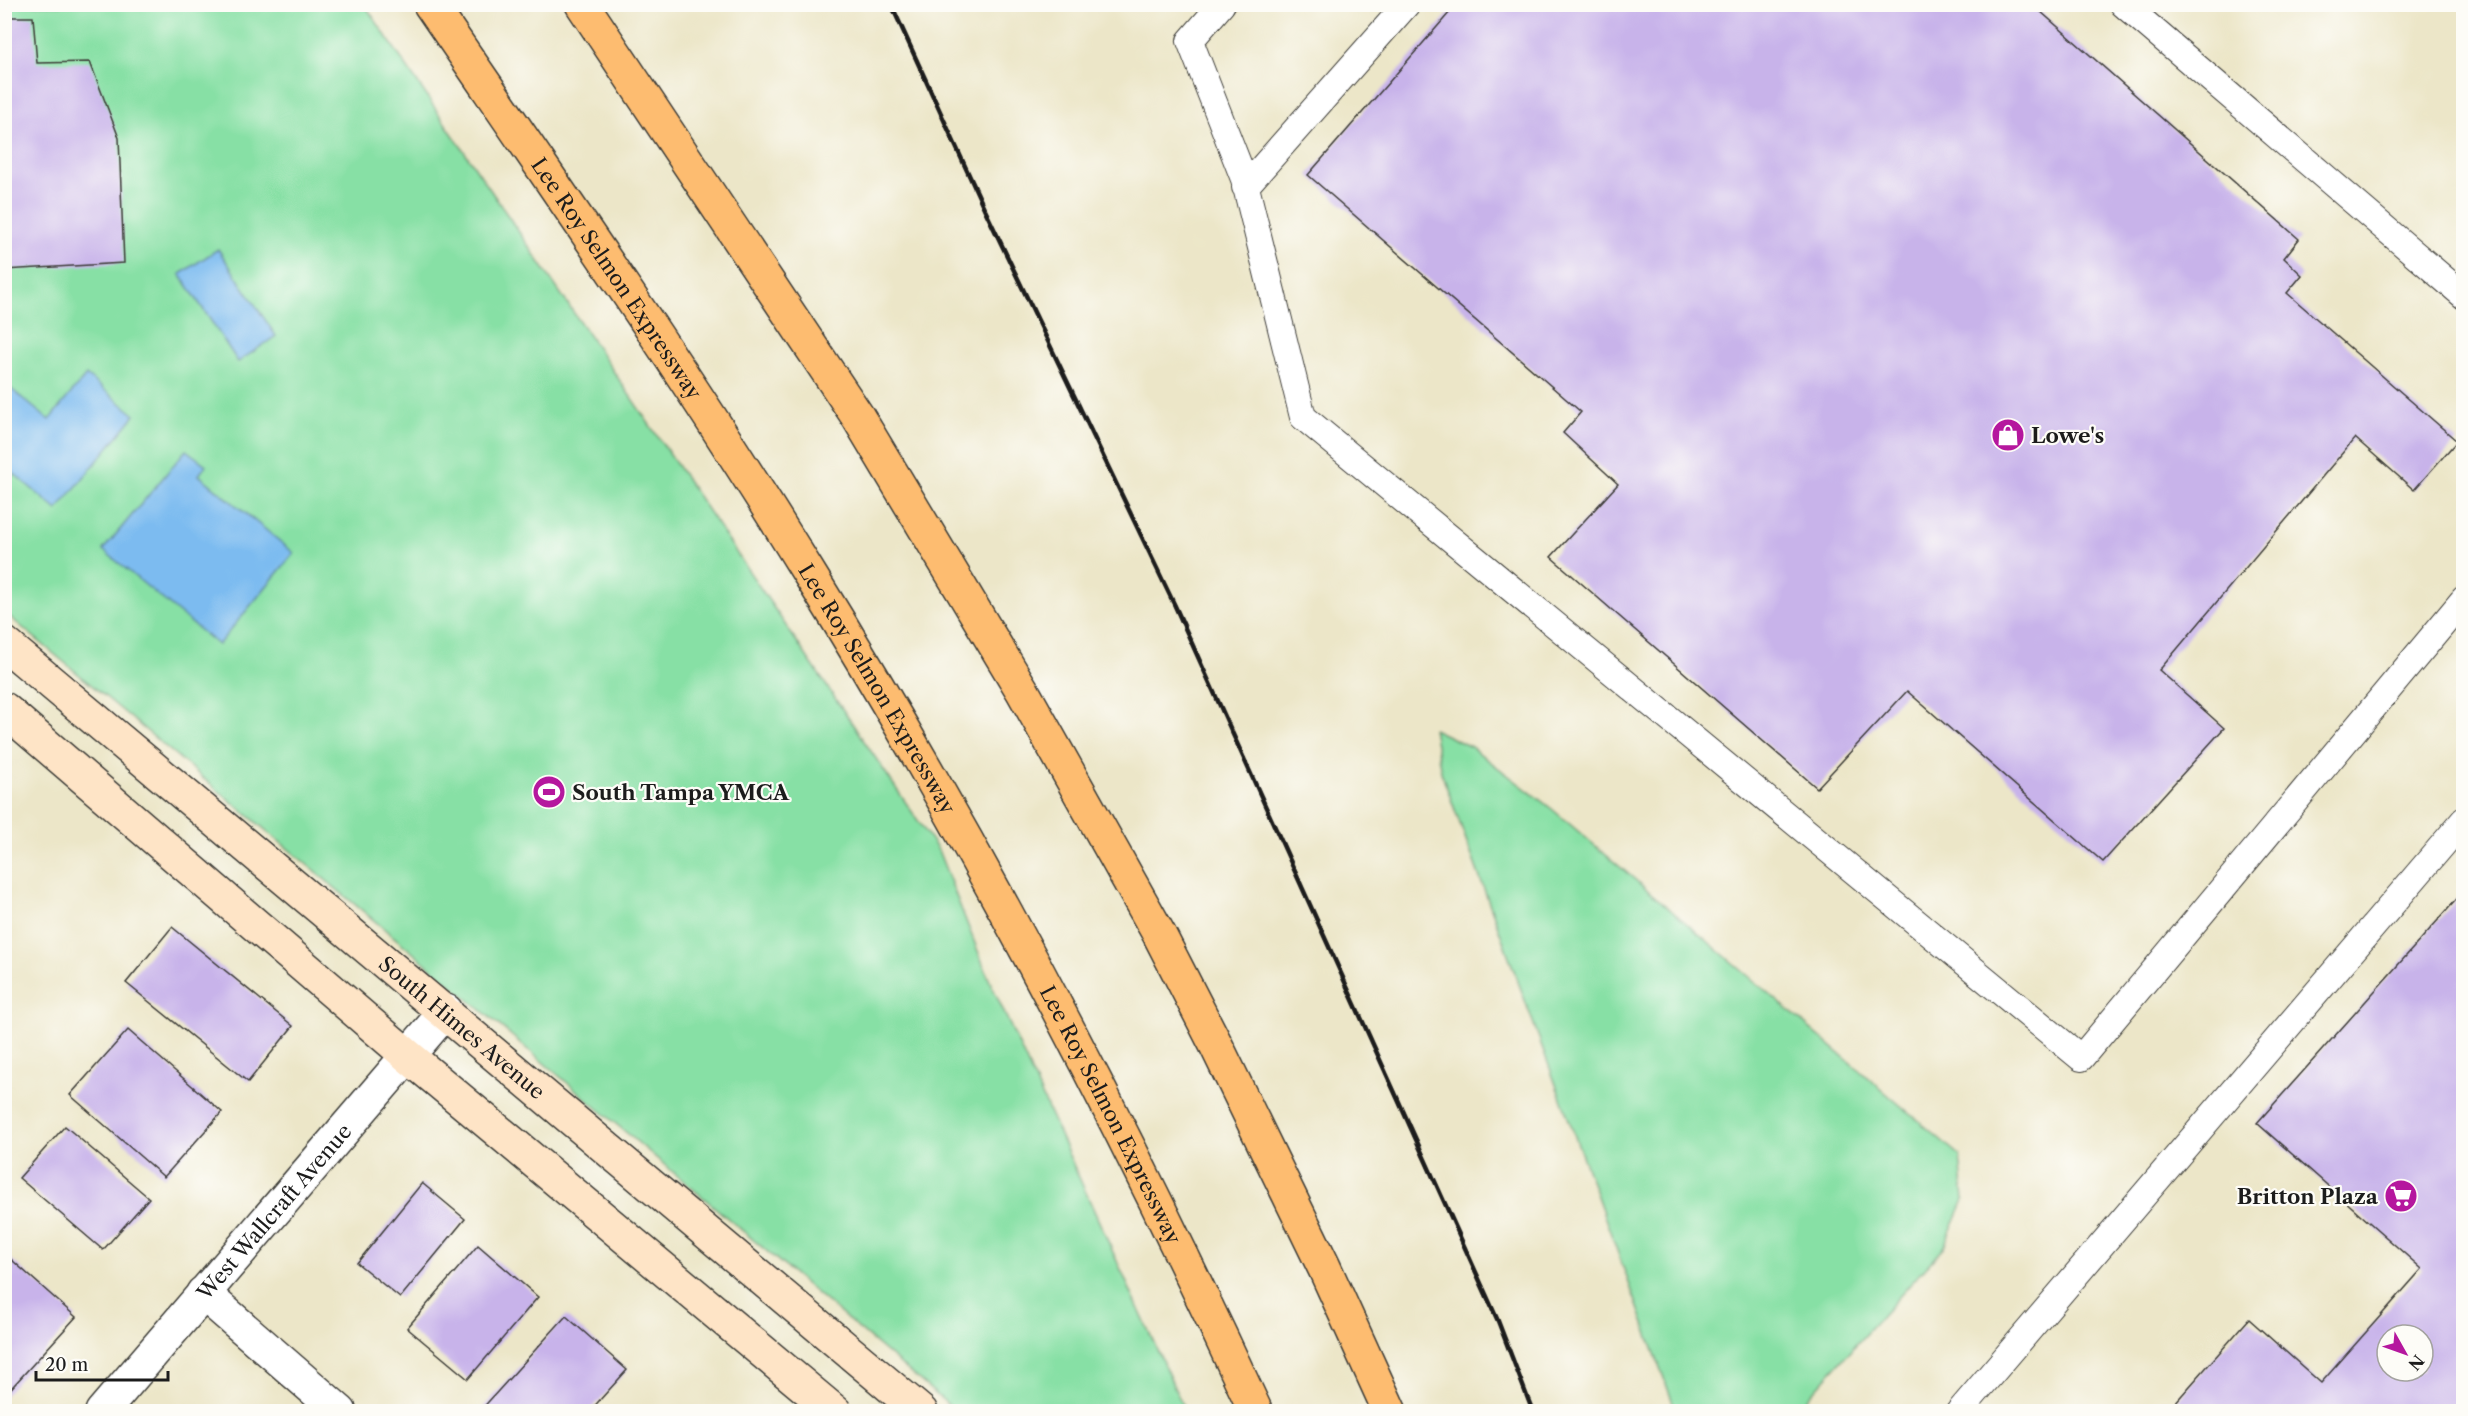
<svg xmlns="http://www.w3.org/2000/svg" width="2468" height="1416" font-family="'Libre Caslon Text',serif">
  <style>
    .green { fill: #87e0a5; stroke: #527e60; stroke-width: 1.5 }
    .water { fill: #7cbbf0; stroke: #4c6c86; stroke-width: 1.5 }
    .building { fill: #c8b3ea; fill-rule: evenodd }
    .lines { fill: none; stroke-linecap: round; stroke-linejoin: round }
    .lane-casing { stroke: #3b3a36; stroke-width: 28 }
    .street-casing { stroke: #3b3a36; stroke-width: 36 }
    .secondary-casing { stroke: #3b3a36; stroke-width: 36 }
    .highway-casing { stroke: #3b3a36; stroke-width: 36 }
    .lane { stroke: #fff; stroke-width: 26 }
    .street { stroke: #fff; stroke-width: 33 }
    .secondary { stroke: #fee4c6; stroke-width: 33 }
    .highway { stroke: #fdbc70; stroke-width: 33 }
    .rail { stroke: #1c1c1c; stroke-width: 4.5 }
    .labels { text-anchor: middle; dominant-baseline: central; stroke-width: 4.5; stroke-linejoin: round; paint-order: stroke }
    .street-label { font-size: 21px; fill: #1c1c1c; stroke: #fdfcf7 }
    .poi-label { font-size: 21px; font-weight: bold; fill: #1c1c1c; stroke: #fdfcf7; text-anchor: start }
  </style>
  <rect width="100%" height="100%" fill="#fdfcf7"/>
  <filter id="ink" filterUnits="userSpaceOnUse"><feTurbulence type="fractalNoise" baseFrequency=".0167" numOctaves="2"/><feDisplacementMap in="SourceGraphic" scale="12" xChannelSelector="R" yChannelSelector="G"/><feConvolveMatrix kernelMatrix="1 2 1 2 8 2 1 2 1" color-interpolation-filters="sRGB"/></filter>
  <filter id="wash" filterUnits="userSpaceOnUse"><feTurbulence type="fractalNoise" baseFrequency=".008" numOctaves="4" result="noise"/><feDisplacementMap in="SourceGraphic" scale="24" xChannelSelector="R" yChannelSelector="G"/><feGaussianBlur stdDeviation="1.35" result="paint"/><feColorMatrix in="noise" values="0 0 0 0 0 0 0 0 0 0 0 0 0 0 0 0 0 1.4 0 .05"/><feComposite in="paint" operator="in"/></filter>
  <g filter="url(#wash)">
    <rect width="100%" height="100%" fill="#ece6c8"/>
    <!-- green -->
    <path class="green" d="M5 5H365L938 850 989 979 1185 1411H956L442 977 5 613Z
      M1433 729 1471 747 1552 809 1960 1156 1964 1200 1943 1248 1796 1411H1676L1441 772Z"/>
    <!-- water -->
    <path class="water" d="M218 249 276 336 238 362 180 274Z
      M86 375 135 415 57 510 5 466V384L49 420Z
      M186 450 206 465 199 475 294 553 218 645 103 550Z"/>
    <g id="blocks">
      <!-- building -->
      <path class="building" d="M1457 4H2032L2299 239 2284 258 2302 275 2287 293 2457 441 2414 490 2355 438 2162 667 2159 670 2224 728 2103 862 1907 691 1817 788 1551 557 1618 484 1563 433 1581 412 1308 175Z
        M4 17H33L37 63 90 62 119 138 124 263 4 270Z
        M2464 891V1412H2167L2249 1319 2321 1383 2422 1269 2257 1123ZM2387 1335H2423V1371H2387Z
        M172 927 293 1026 248 1082 126 983Z
        M128 1030 222 1112 164 1177 70 1095Z
        M65 1126 149 1198 103 1250 19 1178Z
        M422 1183 465 1219 400 1298 357 1263Z
        M478 1245 538 1297 468 1379 407 1328Z
        M4 1253 76 1317 4 1396Z
        M566 1316 627 1370 589 1412H479Z"/>
    </g>
  </g>
  <g filter="url(#ink)">
    <use href="#blocks" fill-opacity="0" stroke="#3b3a36" stroke-width="1.5"/>
    <g class="lines">
      <defs>
        <path id="lane" d="M1222 4 1190 41 1244 179 1303 417 2081 1058 2464 599
          M2123 4 2464 296
          M1245 187 1407 4
          M1959 1412 2464 820"/>
        <g id="street">
          <path d="M203 1293 340 1412"/>
          <path id="s1" d="M102 1412 446 1011"/>
        </g>
        <g id="secondary">
          <path id="s2" d="M4 643 921 1412"/>
          <path d="M4 709 408 1056 835 1412"/>
        </g>
        <g id="highway">
          <path id="s3" d="M430 4C560 194 692 382 812 578 978 846 1124 1126 1256 1412"/>
          <path d="M582 4 858 417 1022 690 1159 934 1215 1043 1324 1267 1390 1412"/>
        </g>
      </defs>
      <!-- lane casing -->
      <use href="#lane" class="lane-casing"/>
      <!-- street casing -->
      <use href="#street" class="street-casing"/>
      <!-- secondary casing -->
      <use href="#secondary" class="secondary-casing"/>
      <!-- highway casing -->
      <use href="#highway" class="highway-casing"/>
      <!-- lane -->
      <use href="#lane" class="lane"/>
      <!-- street -->
      <use href="#street" class="street"/>
      <!-- secondary -->
      <use href="#secondary" class="secondary"/>
      <!-- highway -->
      <use href="#highway" class="highway"/>
      <!-- rail -->
      <path class="rail" d="M891 4 985 210 1175 606 1498 1321 1533 1412"/>
    </g>
  </g>
  <!-- icons -->
  <defs>
    <symbol id="shop-disc" viewBox="-11 -11 22 22"><circle r="9.5" fill="#b5179e" stroke="#fdfcf7"/><path d="M-5-2.5h2.3a2.7 3.5 0 0 1 5.4 0H5L5.5 6h-11ZM-1.5-2.5h3a1.5 2.3 0 0 0-3 0Z" fill="#fff"/></symbol>
    <symbol id="stadium-disc" viewBox="-11 -11 22 22"><circle r="9.5" fill="#b5179e" stroke="#fdfcf7"/><path d="M0-5a6.5 5 0 1 0 0 10a6.5 5 0 1 0 0-10ZM-3.5-1.8h7v3.6h-7Z" fill="#fff"/></symbol>
    <symbol id="supermarket-disc" viewBox="-11 -11 22 22"><circle r="9.5" fill="#b5179e" stroke="#fdfcf7"/><path d="M-6-5.5h2.5l.6 2H6L4.5 2H-2.5L-4.4-4H-6ZM-1.5 3.2a1.3 1.3 0 1 0 .1 0ZM3 3.2a1.3 1.3 0 1 0 .1 0Z" fill="#fff"/></symbol>
  </defs>
  <g fill-rule="evenodd">
    <use href="#shop-disc" x="1989" y="416" width="38" height="38"/>
    <use href="#stadium-disc" x="530" y="773" width="38" height="38"/>
    <use href="#supermarket-disc" x="2382" y="1177" width="38" height="38"/>
  </g>
  <g class="labels">
    <!-- street labels -->
    <g class="street-label">
      <text stroke="none"><textPath href="#s3" startOffset="332">Lee Roy Selmon Expressway</textPath></text>
      <text stroke="none"><textPath href="#s3" startOffset="818">Lee Roy Selmon Expressway</textPath></text>
      <text stroke="none"><textPath href="#s2" startOffset="598">South Himes Avenue</textPath></text>
      <text stroke="none"><textPath href="#s3" startOffset="1304">Lee Roy Selmon Expressway</textPath></text>
      <text stroke="none"><textPath href="#s1" startOffset="264">West Wallcraft Avenue</textPath></text>
    </g>
    <!-- poi labels -->
    <g class="poi-label">
      <text x="2031" y="435">Lowe's</text>
      <text x="572" y="792">South Tampa YMCA</text>
      <text x="2378" y="1196" text-anchor="end">Britton Plaza</text>
    </g>
  </g>
  <!-- margin -->
  <rect width="2468" height="1416" fill="none" stroke="#fdfcf7" stroke-width="24"/>
  <!-- north arrow -->
  <g transform="translate(2405 1353) rotate(130)"><circle r="28" fill="#fdfcf7" stroke="#a3a29f" stroke-width="1.5"/>
  <path d="M0-4.5L10 22L0 15L-10 22Z" fill="#b5179e"/>
  <text y="-9" font-size="16" font-weight="bold" text-anchor="middle" fill="#1c1c1c">N</text>
  </g>
  <!-- scale -->
  <path d="M36 1371v9h132v-9" fill="none" stroke="#1c1c1c" stroke-width="3"/>
  <text x="45" y="1371" font-size="18" fill="#1c1c1c" stroke="#fdfcf7" stroke-width="4.5" paint-order="stroke">20 m</text>
</svg>
